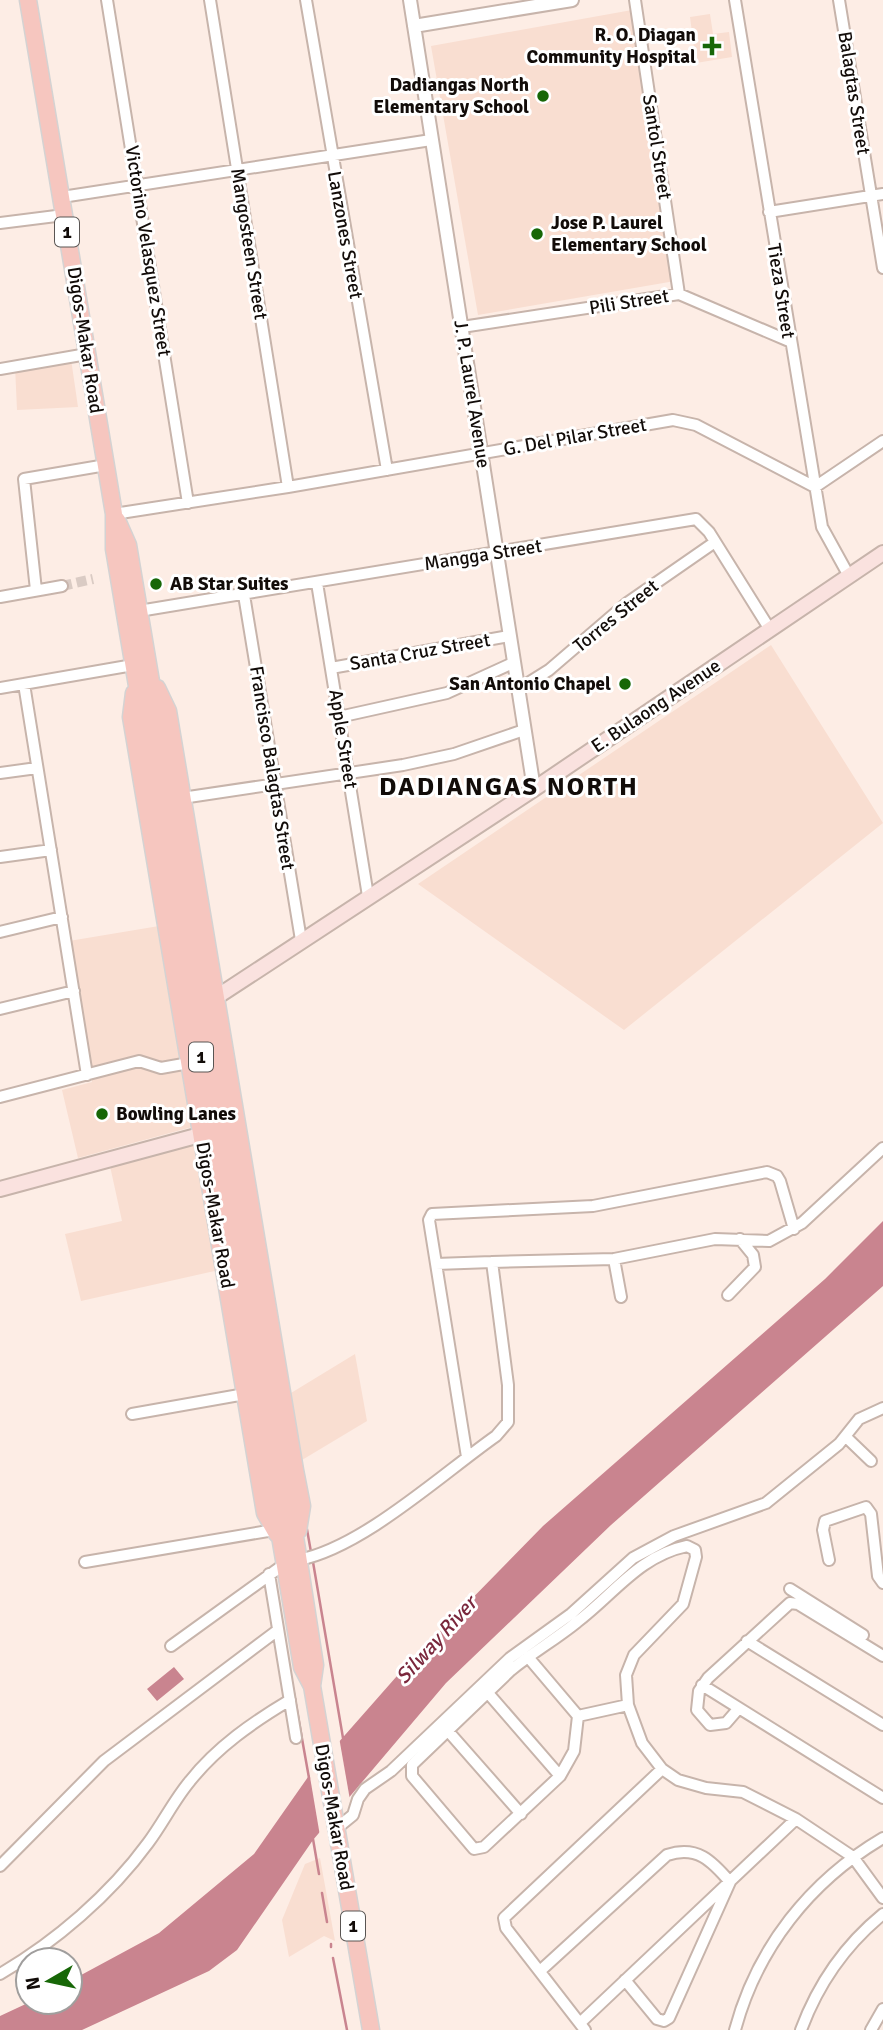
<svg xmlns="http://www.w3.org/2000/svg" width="883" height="2030" font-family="Signika,sans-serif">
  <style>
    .built { fill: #f9ded1 }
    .water { fill: #c9848f }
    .pier { fill: #fdede5 }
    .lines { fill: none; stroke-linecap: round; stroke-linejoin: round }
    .stream { stroke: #c9848f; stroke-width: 2.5 }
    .minor-tunnel { stroke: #dacbc4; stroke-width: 10; stroke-dasharray: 10 5; stroke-linecap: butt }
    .minor-casing { stroke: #c7b4ab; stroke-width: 14 }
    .tertiary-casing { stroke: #c7b4ab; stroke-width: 16 }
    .secondary-casing { stroke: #c7b4ab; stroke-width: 18 }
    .primary-casing { stroke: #d4d3d3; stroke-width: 19 }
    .minor { stroke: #fff; stroke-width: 10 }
    .tertiary { stroke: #fff; stroke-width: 12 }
    .secondary { stroke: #fae2df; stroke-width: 14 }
    .primary { stroke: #f6c6bf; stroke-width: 16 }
    .poi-dot { fill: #176707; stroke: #fff; stroke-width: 2.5 }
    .labels { text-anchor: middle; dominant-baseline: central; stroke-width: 6; stroke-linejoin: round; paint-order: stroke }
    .shield { fill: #fff; stroke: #595553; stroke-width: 2 }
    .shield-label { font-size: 18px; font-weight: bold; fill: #120c09 }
    .poi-label { font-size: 19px; font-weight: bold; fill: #120c09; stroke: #fff; text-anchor: end }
    .street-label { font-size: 19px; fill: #120c09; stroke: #fff }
    .water-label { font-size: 21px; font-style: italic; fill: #7a273c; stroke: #fff }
    .district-label { font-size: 26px; font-weight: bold; letter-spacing: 2px; fill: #120c09; stroke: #fff }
  </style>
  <rect width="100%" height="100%" fill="#fdede5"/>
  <!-- built -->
  <path class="built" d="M632 10 675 281 478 315 431 46Z
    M710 14 713 34 729 32 732 57 696 63 690 17Z
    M71 359 78 407 17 410 15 366Z
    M771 645 883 823 624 1030 418 884Z
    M159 926 192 1127 78 1158 62 1090 92 1082 69 941Z
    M196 1143 219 1270 81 1301 65 1234 122 1221 110 1166Z
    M355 1354 367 1421 302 1460 291 1393Z
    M320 1858 335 1941 324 1936 289 1957 282 1920 305 1864Z"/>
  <!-- water -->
  <path class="water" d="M883 1221V1286L611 1525 446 1683 313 1840 237 1950 209 1971 82 2030H0V2016L30 2002H70V1981L159 1933 254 1854 308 1777 404 1668 543 1526 825 1279Z
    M174 1667 184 1679 157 1701 147 1689Z"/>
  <!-- pier -->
  <path class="pier" d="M339 1737 350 1800 320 1836 309 1771Z"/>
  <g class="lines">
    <!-- stream -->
    <path class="stream" d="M306 1524 311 1552
      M313 1562 343 1738
      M293 1688 309 1778
      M313 1839 319 1874
      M322 1893 327 1922
      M331 1944V1947
      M333 1958 347 2030"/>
    <!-- minor-tunnel -->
    <path class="minor-tunnel" d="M62 586 93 579"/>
    <defs>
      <path id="minor" d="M107 0 188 503
        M210 0 288 487
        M306 0 387 470
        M635 0 679 294
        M735 0 822 527 849 576
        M839 0 883 268
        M62 197 431 140
        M769 212 883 194
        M0 223 64 215
        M462 327 679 294 789 341
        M0 369 87 354
        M114 514 288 487 673 420 696 425 815 487 883 441
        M317 583 368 896
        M36 590 24 479 106 465
        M244 595 301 940
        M0 597 62 586
        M139 611 696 519 709 532 769 628
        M331 668 509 636
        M24 684 87 1075
        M0 688 139 664
        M517 690 549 670 627 603 715 542
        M339 717 447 693 513 663
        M0 773 37 768
        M182 798 403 765 454 754 524 730
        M0 857 51 850
        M0 932 62 917
        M0 1009 74 991
        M0 1097 139 1061 161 1068 189 1063
        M614 1259 621 1297
        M436 1264 492 1262
        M728 1295 755 1267 753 1255 740 1239
        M132 1414 245 1394
        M846 1437 871 1461
        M467 1457 429 1220 432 1214 593 1206 767 1172 777 1176 780 1181 794 1229
        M298 1560C362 1548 442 1474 496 1436L508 1422V1385L492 1262 614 1259 715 1239 769 1241 802 1223 883 1148
        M829 1560 823 1530 825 1521 866 1507 871 1514 878 1576 883 1583
        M85 1562 274 1530
        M269 1574 296 1738
        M790 1589 863 1635
        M747 1641 883 1725
        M171 1646 286 1563
        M528 1657 578 1716 574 1751 560 1776 484 1847 474 1849 412 1776V1765L511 1670C532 1653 556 1639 577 1622 614 1594 639 1556 687 1546L695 1550 696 1557 683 1604 634 1655 626 1675 628 1705 642 1743 662 1769 678 1780 706 1788 743 1792 796 1819 853 1857 883 1898
        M702 1685 883 1798
        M488 1693 560 1776
        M739 1708 726 1723 710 1725 697 1710 699 1691 708 1678 790 1603 798 1604 883 1656
        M578 1716 628 1705
        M448 1731 521 1814
        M337 1828 353 1815 358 1799 365 1789 391 1771 510 1658 571 1614 633 1558 674 1536 766 1503 839 1444 859 1419 883 1408
        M0 1866 104 1761 278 1630
        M540 1971 667 1855C697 1845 712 1861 730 1882L669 2018 664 2021 657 2019 625 1980
        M0 1974C55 1942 110 1895 148 1843 163 1823 174 1800 190 1781 217 1747 253 1722 290 1700
        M580 2023 796 1819
        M585 2030 506 1928 504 1918 662 1769
        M735 2030C757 1948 810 1881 883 1838
        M801 2030C818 1984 845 1945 883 1914
        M871 2030 883 2009"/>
      <path id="tertiary" d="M410 0 534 789
        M414 26 572 0"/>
      <path id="secondary" d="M209 1002 534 789 883 553
        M0 1189 211 1132"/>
      <path id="primary" d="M28 0 114 514V549L302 1667 312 1686 371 2030
        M117 520 128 545 296 1543 315 1665 312 1686
        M157 688 168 711 295 1470 302 1506 298 1531
        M134 693 131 717 265 1513 277 1534"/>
    </defs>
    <!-- minor casing -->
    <use href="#minor" class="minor-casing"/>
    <!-- tertiary casing -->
    <use href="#tertiary" class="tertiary-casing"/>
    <!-- secondary casing -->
    <use href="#secondary" class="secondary-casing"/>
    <!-- primary casing -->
    <use href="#primary" class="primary-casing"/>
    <!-- minor -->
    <use href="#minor" class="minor"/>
    <!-- tertiary -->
    <use href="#tertiary" class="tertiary"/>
    <!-- secondary -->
    <use href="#secondary" class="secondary"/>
    <!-- primary -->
    <use href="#primary" class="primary"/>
  </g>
  <!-- markers -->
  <g class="poi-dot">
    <path d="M708.5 35.5h7v7h7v7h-7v7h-7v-7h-7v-7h7z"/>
    <circle cx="543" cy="96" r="7"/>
    <circle cx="537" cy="234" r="7"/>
    <circle cx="156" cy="584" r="7"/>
    <circle cx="625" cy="684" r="7"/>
    <circle cx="102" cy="1114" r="7"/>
  </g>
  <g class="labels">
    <!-- shield labels -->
    <g class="shield">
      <rect x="55" y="217.5" width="24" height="29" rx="5"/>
      <rect x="189" y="1042.5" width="24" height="29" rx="5"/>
      <rect x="341" y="1911.5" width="24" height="29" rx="5"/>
    </g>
    <g class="shield-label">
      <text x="67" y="232">1</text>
      <text x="201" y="1057">1</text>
      <text x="353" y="1926">1</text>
    </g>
    <!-- poi labels -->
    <g class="poi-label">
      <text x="696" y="35">R. O. Diagan<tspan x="696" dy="22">Community Hospital</tspan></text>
      <text x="529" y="85">Dadiangas North<tspan x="529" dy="22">Elementary School</tspan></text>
      <text x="551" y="223" text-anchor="start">Jose P. Laurel<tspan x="551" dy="22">Elementary School</tspan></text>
      <text x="170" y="584" text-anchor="start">AB Star Suites</text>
      <text x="611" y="684">San Antonio Chapel</text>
      <text x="116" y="1114" text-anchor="start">Bowling Lanes</text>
    </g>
    <!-- street labels -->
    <g class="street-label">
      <text transform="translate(854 93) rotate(81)">Balagtas Street</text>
      <text transform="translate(657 147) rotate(81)">Santol Street</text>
      <text transform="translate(345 235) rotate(80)">Lanzones Street</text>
      <text transform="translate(249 244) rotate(81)">Mangosteen Street</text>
      <text transform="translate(148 251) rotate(81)">Victorino Velasquez Street</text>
      <text transform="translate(781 291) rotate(81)">Tieza Street</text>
      <text transform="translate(629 302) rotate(-9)">Pili Street</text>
      <text transform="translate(85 340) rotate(81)">Digos-Makar Road</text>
      <text transform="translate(472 394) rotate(81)">J. P. Laurel Avenue</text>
      <text transform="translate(575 437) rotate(-10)">G. Del Pilar Street</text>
      <text transform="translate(483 555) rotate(-9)">Mangga Street</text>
      <text transform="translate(616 616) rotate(-39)">Torres Street</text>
      <text transform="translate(420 652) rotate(-10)">Santa Cruz Street</text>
      <text transform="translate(656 706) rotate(-34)">E. Bulaong Avenue</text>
      <text transform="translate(343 739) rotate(81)">Apple Street</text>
      <text transform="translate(272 768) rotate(81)">Francisco Balagtas Street</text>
      <text transform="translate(215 1215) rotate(80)">Digos-Makar Road</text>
      <text transform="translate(334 1817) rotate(80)">Digos-Makar Road</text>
    </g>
    <!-- water labels -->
    <g class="water-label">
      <text transform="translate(436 1640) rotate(-48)">Silway River</text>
    </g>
    <!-- district labels -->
    <g class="district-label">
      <text x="509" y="787">DADIANGAS NORTH</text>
    </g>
  </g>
  <!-- north arrow -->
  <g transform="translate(49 1981) rotate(261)"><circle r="33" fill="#ffffff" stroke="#a09e9d" stroke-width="2"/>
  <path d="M0-5L12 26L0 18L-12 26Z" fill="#176707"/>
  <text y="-10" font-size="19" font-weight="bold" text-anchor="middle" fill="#120c09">N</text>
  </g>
</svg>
